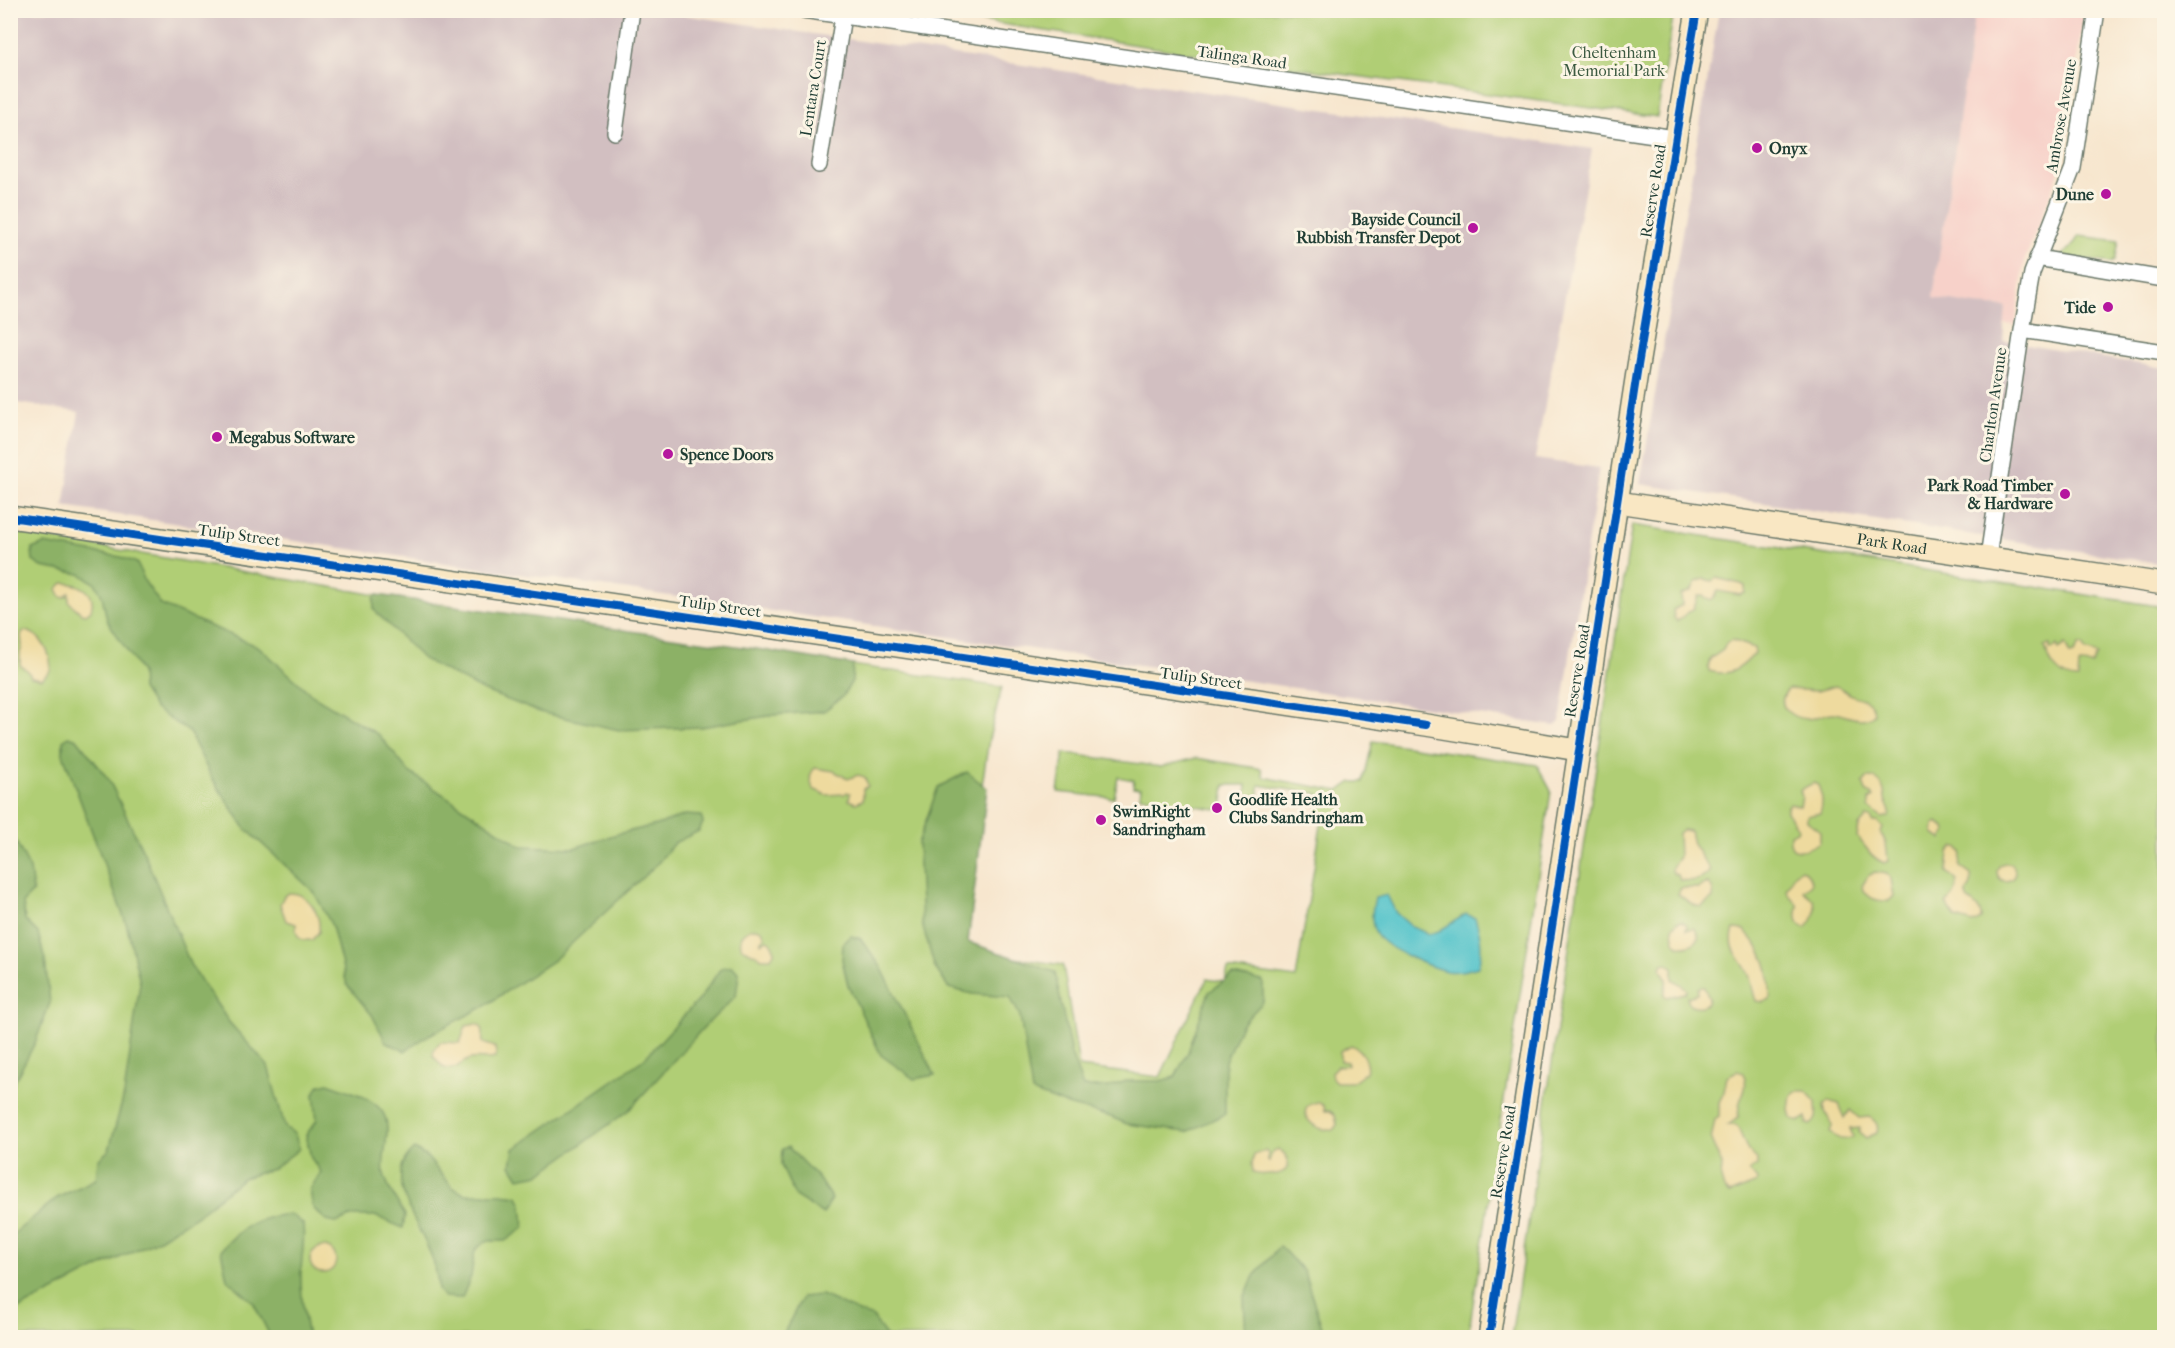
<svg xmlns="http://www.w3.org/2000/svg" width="2175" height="1348" font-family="'IM FELL French Canon',serif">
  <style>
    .built { fill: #f7d1c9 }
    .industrial { fill: #d2bfc1 }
    .green { fill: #b0ce75; stroke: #688654; stroke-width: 1.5 }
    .forest { fill: #8cb166; stroke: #56774d; stroke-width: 1.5 }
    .sand { fill: #eeda9e; stroke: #868c69; stroke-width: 1.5 }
    .water { fill: #56c4cb; stroke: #3a8080; stroke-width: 1.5 }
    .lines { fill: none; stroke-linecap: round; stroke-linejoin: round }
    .street-casing { stroke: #6b786a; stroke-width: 18 }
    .secondary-casing { stroke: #6b786a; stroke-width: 24 }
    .street { stroke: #fff; stroke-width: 15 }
    .secondary { stroke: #f9e7c3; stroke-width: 21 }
    .cycleway-casing { stroke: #fcf5e5; stroke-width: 11 }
    .cycleway { stroke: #0057b8; stroke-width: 8 }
    .poi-dot { fill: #b5179e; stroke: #fcf5e5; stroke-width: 2 }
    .labels { text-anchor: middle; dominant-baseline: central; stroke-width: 6; stroke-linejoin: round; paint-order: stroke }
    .park-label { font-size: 16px; fill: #3c5a41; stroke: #fcf5e5 }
    .street-label { font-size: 16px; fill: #1f3d34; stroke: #fcf5e5 }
    .poi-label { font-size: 16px; font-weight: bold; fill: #1f3d34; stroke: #fcf5e5; text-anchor: start }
  </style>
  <rect width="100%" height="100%" fill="#fcf5e5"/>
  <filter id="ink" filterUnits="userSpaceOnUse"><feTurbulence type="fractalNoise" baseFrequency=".0167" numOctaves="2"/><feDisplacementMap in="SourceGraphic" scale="12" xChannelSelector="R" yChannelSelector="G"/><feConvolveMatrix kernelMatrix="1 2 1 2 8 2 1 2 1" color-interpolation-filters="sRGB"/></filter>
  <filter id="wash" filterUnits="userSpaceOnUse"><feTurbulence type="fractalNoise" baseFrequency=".008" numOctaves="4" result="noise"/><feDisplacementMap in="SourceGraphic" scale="24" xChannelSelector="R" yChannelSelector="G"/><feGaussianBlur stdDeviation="1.35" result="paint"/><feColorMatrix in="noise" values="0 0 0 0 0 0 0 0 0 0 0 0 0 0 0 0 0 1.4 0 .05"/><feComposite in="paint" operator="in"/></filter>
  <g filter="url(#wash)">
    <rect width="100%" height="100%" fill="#f7e6ce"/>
    <!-- built -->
    <path class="built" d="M1975 11H2084L2061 166 2025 259 2015 325 2004 324 2006 307 1975 305 1933 298Z"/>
    <!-- industrial -->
    <path class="industrial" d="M650 10 1592 149 1535 459 1599 468 1560 722 1555 726 64 507 79 412 11 402 10 46 16 11Z
      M1719 11H1975L1933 298 1975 305 2006 307 2003 341 2164 368V564L1640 484Z"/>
    <!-- green -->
    <path class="green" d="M917 11H1674L1657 117 1202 55Z
      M2079 236 2119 241 2115 261 2111 263 2060 256 2071 248Z
      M1632 525 2164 607V1337L1511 1338Z
      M10 531 377 595 1002 687 989 739 957 950 1063 965 1079 1067 1160 1077 1207 979 1225 982 1228 969 1296 978 1323 813 1318 812 1319 794 1259 785V796L1246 795 1247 785H1225L1222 810 1176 803 1162 799 1164 806 1156 805 1157 799 1140 796 1141 788 1133 787 1134 780 1118 777 1114 798 1058 792 1064 753 1161 767 1196 758 1262 769 1263 777 1339 791 1352 782H1363L1373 741 1537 765 1551 791 1468 1337H11Z"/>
    <!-- forest -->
    <path class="forest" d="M44 544 121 557 137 563 145 582 161 605 259 647 312 695 379 735 409 772 521 846 574 848 617 834 657 825 685 815 701 816 703 823 699 831 674 843 657 864 554 960 483 1007 429 1035 405 1051 386 1042 372 1015 347 985 332 926 314 892 245 828 212 778 189 732 154 708 142 689 141 672 107 620 102 596 95 583 80 574 42 567 33 561 32 549Z
      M377 595 757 649 853 665 852 681 843 696 824 711 774 715 701 727 619 730 539 712 482 690 423 659 374 610V598Z
      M69 736 77 739 109 780 144 853 191 966 229 1022 268 1066 285 1127 295 1134 299 1149 273 1169 243 1178 196 1216 159 1239 102 1266 11 1313V1236L57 1198 96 1179 98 1160 109 1150 124 1095 140 983 127 926 63 754V740Z
      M967 772 987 788 968 942 1055 972 1071 1054 1083 1087H1109L1126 1081H1160L1175 1077 1188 1052 1209 992 1233 975 1263 981V1002L1241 1025 1225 1061V1114L1187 1132 1127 1124 1111 1117 1064 1104 1032 1092 1020 1016 1010 997 972 994 949 988 935 968 922 924 918 843 938 787Z
      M10 830 30 869 33 892 23 902 25 920 38 933 45 960 50 1003 35 1043 11 1088Z
      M851 936 861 939 881 967 935 1075 914 1079 881 1055 848 985 842 960 843 944Z
      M732 966 739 973 736 996 704 1027 629 1110 540 1174 519 1178 511 1165 514 1149 644 1059 701 997 721 968Z
      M328 1083C345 1090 369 1095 381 1110 395 1127 380 1154 384 1174 388 1189 397 1202 405 1215L403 1228 375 1216H353L336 1223 327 1221 313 1208 310 1190 321 1172 311 1158 306 1135 317 1120 314 1094 318 1086Z
      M788 1147 818 1178 832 1199 823 1214 795 1196 781 1165 782 1149Z
      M414 1149 427 1157 452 1187 464 1194H501L518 1196 522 1205 524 1228 505 1241H486L475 1250 471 1276 462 1298 444 1297 438 1290C438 1277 435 1265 430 1253 419 1223 381 1176 414 1149Z
      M290 1214 303 1224C305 1242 302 1253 301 1271 300 1293 304 1316 308 1337H268V1332L253 1302 227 1279 221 1250C242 1226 257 1217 290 1214Z
      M1280 1246 1304 1272 1325 1337H1246L1244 1298 1254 1276Z
      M821 1295C839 1302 855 1312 873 1317L886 1337H782L802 1297Z"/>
    <!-- sand -->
    <path class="sand" d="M1716 578 1741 584 1745 586V593L1740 595 1718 591C1714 597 1714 601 1706 599L1703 596H1698L1694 608 1677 621 1674 618 1673 610 1682 605 1681 595 1691 591 1696 582 1704 579 1712 581Z
      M63 583C80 583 97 592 91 610L86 614 81 613 69 602V593L65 597H61L57 589Z
      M24 631C41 632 53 656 50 671L42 679 31 677 28 671 20 665V653L22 646 21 635Z
      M1732 640C1739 643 1748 645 1754 648L1755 653C1741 669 1730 677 1709 671L1708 667 1710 659 1723 650 1727 642Z
      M2065 644 2070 655 2074 654 2079 645 2083 646 2085 651 2097 655 2092 665 2080 664 2079 665 2078 679C2060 680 2048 662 2045 646L2050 645V649H2053L2057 645 2059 649Z
      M1835 686C1841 687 1843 690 1848 693 1858 700 1873 697 1874 714 1862 725 1848 715 1834 713 1826 712 1816 719 1807 719 1790 718 1774 705 1788 689L1817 691Z
      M815 768 834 771 848 779 858 775 865 777 868 786 863 789V800L856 803 849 800 850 793 847 792 845 794 826 795 813 789C810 780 808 775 815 768Z
      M1867 778C1880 777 1884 786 1885 798 1885 802 1889 807 1890 812L1889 816 1882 818 1869 808V800L1874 797 1866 791 1863 783Z
      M1813 783 1818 785C1822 796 1824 802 1820 813L1807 816V821L1820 831V842C1808 850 1787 858 1790 834L1797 831 1798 828 1787 812V807L1790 804 1800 806 1802 797 1800 790Z
      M1867 817 1872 819V822H1878L1883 828 1881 833C1887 843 1887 850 1888 861L1884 863C1871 858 1866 846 1857 837L1859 826Z
      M1937 822 1945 827 1946 833 1942 839 1933 834 1934 824Z
      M1682 830 1690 831 1693 844 1710 870C1704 881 1692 882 1680 880L1678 875 1674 874 1671 869 1679 857 1678 833Z
      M1954 847H1958L1962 853 1960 867 1971 875C1972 883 1971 887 1966 893L1967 899C1974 904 1982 909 1981 919L1973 923 1956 918 1946 904C1953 896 1958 892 1957 881L1947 872 1949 852Z
      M1997 872a9 9 0 1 1 18 0a9 9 0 1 1-18 0Z
      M1801 869C1808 872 1811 877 1811 884L1803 891 1814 900C1816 913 1815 920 1805 928 1795 923 1796 915 1798 905L1788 894 1787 888 1794 874Z
      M1875 872 1887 874 1891 879 1894 896 1889 901C1876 901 1867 899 1862 886L1868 876Z
      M1706 883C1713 887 1714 891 1713 898L1701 907 1693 905 1678 894 1681 888H1698Z
      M289 893C309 892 321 914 319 932L312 940C299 942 295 935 296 924L286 921 280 904 284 896Z
      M1682 921 1687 925 1686 930 1694 928C1706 940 1691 947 1679 946L1674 941 1673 927 1677 922Z
      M750 929 757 928 762 930 765 937 761 940V943L767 940 771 942 775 951 771 958H762L742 948C738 939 742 933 750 929Z
      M1734 929 1744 930C1765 950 1771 971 1770 999L1764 1002 1756 1001C1753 993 1752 985 1750 978 1745 960 1726 952 1734 929Z
      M1665 963 1673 967V979L1687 989 1685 993 1667 997 1664 995 1667 979 1661 970 1662 965Z
      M1701 987H1704L1709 998 1708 1002C1703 1008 1695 1007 1689 1004L1687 997 1697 994 1698 988Z
      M476 1024C487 1028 481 1035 483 1043L495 1047 496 1054 495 1058C487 1061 479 1057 471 1059 459 1062 459 1071 444 1068L433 1056C433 1049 436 1046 441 1042L460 1043 466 1026Z
      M1351 1045C1361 1049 1369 1062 1366 1072L1352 1082H1336L1332 1078 1331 1072 1337 1066 1348 1065 1347 1062 1340 1061V1051Z
      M1737 1071 1743 1073C1749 1086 1743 1092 1740 1102 1738 1107 1739 1113 1738 1118L1728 1125H1736L1738 1128 1748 1151 1757 1159V1165L1748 1171 1758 1179 1757 1183 1729 1194 1724 1189 1721 1179 1722 1165 1711 1140 1715 1119 1719 1116V1102L1724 1092 1727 1076Z
      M1796 1091H1806L1816 1102C1816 1110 1819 1121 1810 1125L1807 1124 1806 1117 1798 1122 1791 1118 1789 1110 1791 1095Z
      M1828 1101 1839 1104 1845 1118 1850 1110 1859 1118 1870 1117C1876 1122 1879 1125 1877 1133L1866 1138 1859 1132 1860 1128 1850 1129 1853 1136 1852 1138C1842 1141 1838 1139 1830 1133L1832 1126 1825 1111 1824 1105Z
      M1318 1102 1324 1106 1325 1111H1330L1335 1115 1337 1125 1333 1130C1311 1133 1292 1106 1318 1102Z
      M1278 1149C1290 1155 1293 1171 1277 1174 1271 1175 1274 1173 1267 1174 1261 1174 1259 1176 1253 1172L1252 1163 1254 1155 1266 1150 1268 1154 1267 1160 1269 1162 1272 1152Z
      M310 1260a13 13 0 1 1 26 0a13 13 0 1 1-26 0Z"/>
    <!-- water -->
    <path class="water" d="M1387 895 1396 913 1412 927 1429 934 1439 931 1466 914 1475 918C1481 935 1483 949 1478 967 1468 970 1457 973 1446 971 1430 967 1384 948 1376 934 1370 923 1372 909 1375 898Z"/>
  </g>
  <g filter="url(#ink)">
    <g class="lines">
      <defs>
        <path id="street" d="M803 10 1675 138
          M615 132 632 10
          M819 165 843 16
          M2037 258 2164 279
          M2022 330 2032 273 2073 168 2097 10
          M1988 557 2022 330 2164 352"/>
        <g id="secondary">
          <path id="s1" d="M1617 502 2164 584"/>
          <path d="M10 517 891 645 1426 725 1578 750"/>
          <path d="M1489 1338 1638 366 1697 10"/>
        </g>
      </defs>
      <!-- street casing -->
      <use href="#street" class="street-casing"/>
      <!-- secondary casing -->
      <use href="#secondary" class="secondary-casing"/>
      <!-- street -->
      <use href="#street" class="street"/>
      <!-- secondary -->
      <use href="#secondary" class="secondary"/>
      <defs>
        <path id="cycleway" d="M10 517 1426 725
          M1489 1338 1638 366 1697 10"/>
      </defs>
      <!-- cycleway casing -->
      <use href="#cycleway" class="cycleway-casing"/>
      <!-- cycleway -->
      <use href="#cycleway" class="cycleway"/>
    </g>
  </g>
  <!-- markers -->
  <g class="poi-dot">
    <circle cx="1757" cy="148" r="6"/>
    <circle cx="2106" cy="194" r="6"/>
    <circle cx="1473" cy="228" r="6"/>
    <circle cx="2108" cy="307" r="6"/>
    <circle cx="217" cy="437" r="6"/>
    <circle cx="668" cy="454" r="6"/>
    <circle cx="2065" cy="494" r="6"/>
    <circle cx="1217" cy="808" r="6"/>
    <circle cx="1101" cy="820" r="6"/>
  </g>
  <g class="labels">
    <!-- park labels -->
    <g class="park-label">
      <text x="1614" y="52">Cheltenham<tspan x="1614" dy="18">Memorial Park</tspan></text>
    </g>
    <!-- street labels -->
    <g class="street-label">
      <text transform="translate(1242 57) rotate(8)">Talinga Road</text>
      <text transform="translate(813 88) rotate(-81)">Lentara Court</text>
      <text transform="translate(2061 116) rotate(-80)">Ambrose Avenue</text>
      <text transform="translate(1653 191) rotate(-81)">Reserve Road</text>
      <text transform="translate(1993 405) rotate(-82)">Charlton Avenue</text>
      <text transform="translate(239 535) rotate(8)">Tulip Street</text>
      <text stroke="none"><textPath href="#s1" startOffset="278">Park Road</textPath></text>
      <text transform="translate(720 606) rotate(8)">Tulip Street</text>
      <text transform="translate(1577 671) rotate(-81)">Reserve Road</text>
      <text transform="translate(1201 678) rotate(8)">Tulip Street</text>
      <text transform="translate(1503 1152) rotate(-81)">Reserve Road</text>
    </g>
    <!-- poi labels -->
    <g class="poi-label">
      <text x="1769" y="148">Onyx</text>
      <text x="2094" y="194" text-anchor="end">Dune</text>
      <text x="1461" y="219" text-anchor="end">Bayside Council<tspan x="1461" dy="18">Rubbish Transfer Depot</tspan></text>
      <text x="2096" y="307" text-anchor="end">Tide</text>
      <text x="229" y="437">Megabus Software</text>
      <text x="680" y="454">Spence Doors</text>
      <text x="2053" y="485" text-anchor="end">Park Road Timber<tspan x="2053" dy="18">&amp; Hardware</tspan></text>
      <text x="1229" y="799">Goodlife Health<tspan x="1229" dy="18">Clubs Sandringham</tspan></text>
      <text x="1113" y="811">SwimRight<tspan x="1113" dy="18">Sandringham</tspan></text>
    </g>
  </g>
  <!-- margin -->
  <rect width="2175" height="1348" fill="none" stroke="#fcf5e5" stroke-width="36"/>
</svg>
